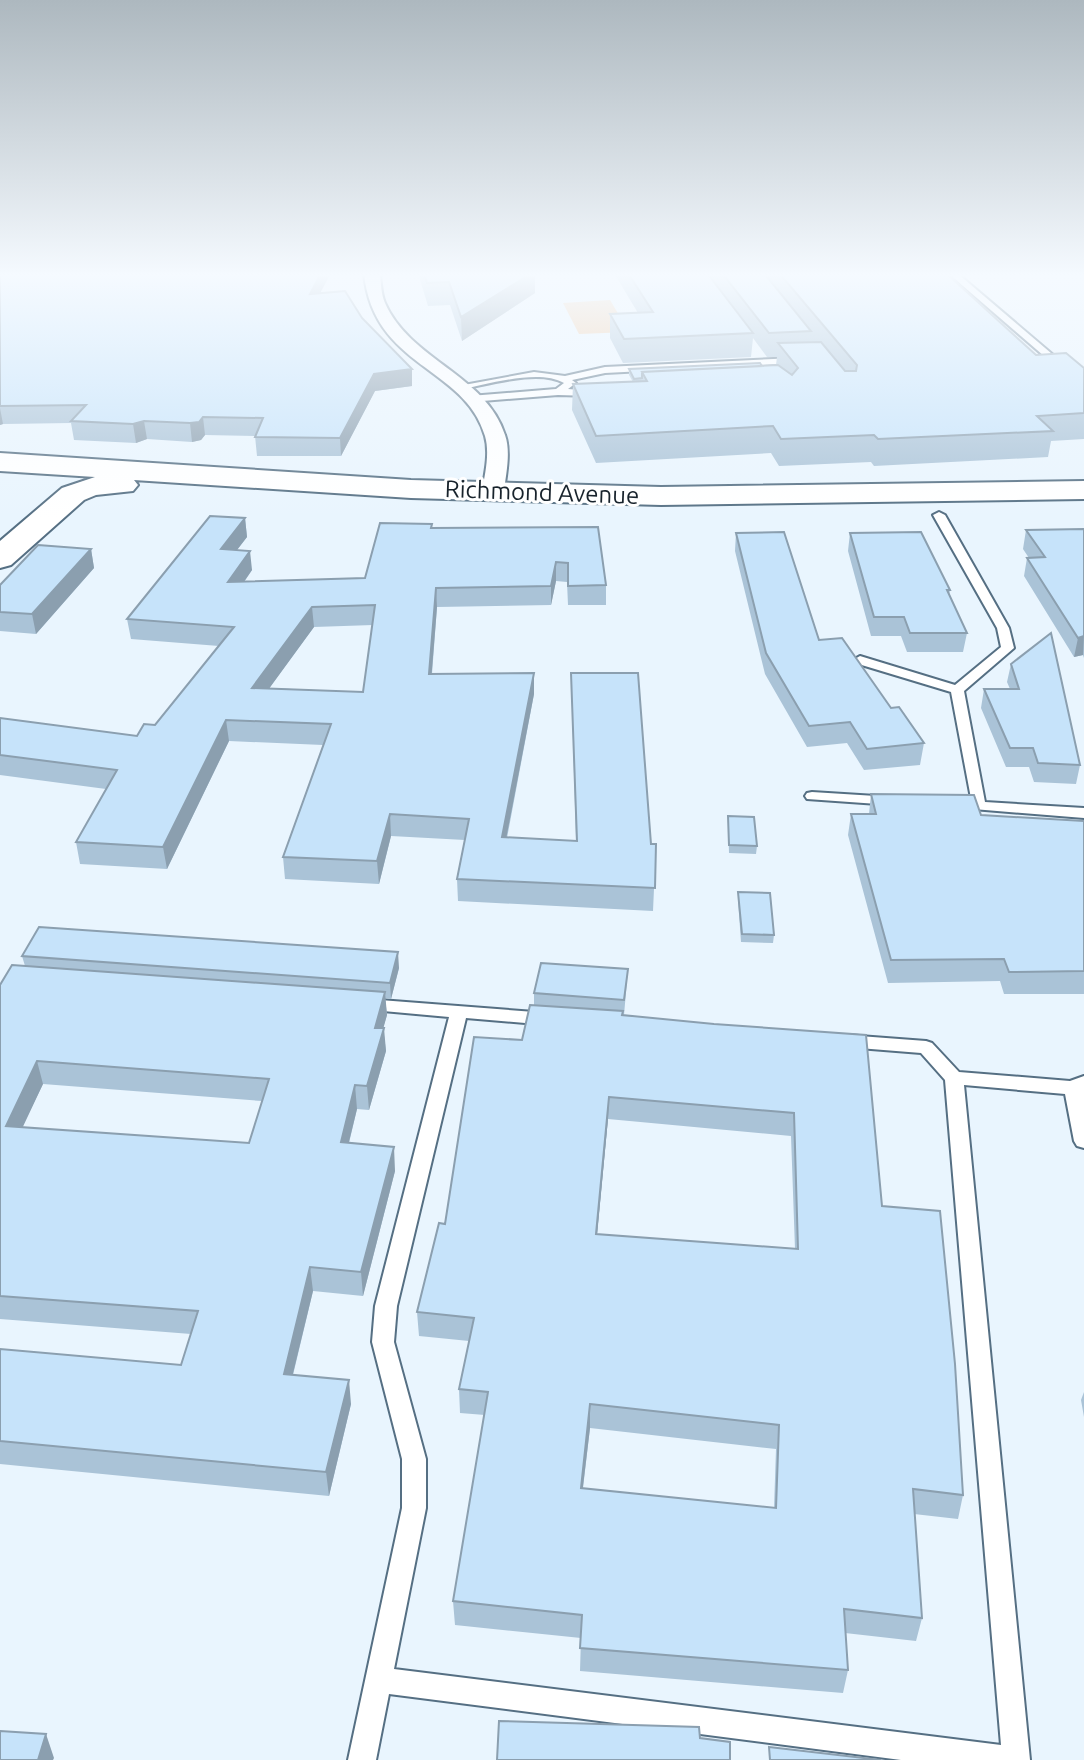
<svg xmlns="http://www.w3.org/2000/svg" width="1084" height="1760" font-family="Ubuntu,sans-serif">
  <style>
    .green { fill: #f2c79c }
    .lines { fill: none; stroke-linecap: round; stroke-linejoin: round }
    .lane-casing { stroke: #556f83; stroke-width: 4 }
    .street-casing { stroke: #556f83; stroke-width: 4 }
    .secondary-casing { stroke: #556f83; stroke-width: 4 }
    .lane { fill: #fff; fill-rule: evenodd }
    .street { fill: #fff; fill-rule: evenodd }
    .secondary { fill: #fff; fill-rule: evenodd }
    .wall { fill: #aac3d7; fill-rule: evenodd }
    .shaded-wall { fill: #8b9faf }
    .building { fill: #c6e3fa; stroke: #8b9faf; stroke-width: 2; fill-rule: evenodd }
    .labels { text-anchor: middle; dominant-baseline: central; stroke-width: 6; stroke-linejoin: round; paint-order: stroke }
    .far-street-label { font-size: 24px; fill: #18232c; stroke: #fff }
  </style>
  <rect width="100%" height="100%" fill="#e9f5fe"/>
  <!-- green -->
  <path class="green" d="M610 300 629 332 579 334 563 303Z"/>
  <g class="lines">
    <defs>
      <path id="lane" d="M948 273H957L1065 365V369H1059Z
        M796 358 801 361 799 363 605 373 572 380 576 383 568 389 594 391 596 393 591 396 558 395 470 402 465 399 470 396 556 389 564 383C538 368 487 385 458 390L453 387 534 372 565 376 605 367Z
        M939 512 945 515 1009 628 1014 648 964 691 985 802 1084 808V818L973 809 951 692 855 663 853 660 860 656 955 685 1001 647 997 628 933 515Z
        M812 792 892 797 899 801 892 805 807 799 805 796 807 793Z
        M367 999 548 1013 554 1015 557 1019 554 1023 548 1025 466 1018 397 1306 394 1342 426 1459V1508L394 1669 1001 1745 945 1080 921 1053 846 1047 840 1045 837 1041 840 1037 846 1035 926 1041 932 1043 959 1072 1070 1081 1084 1076V1148L1077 1146 1074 1141 1065 1094 964 1085 1030 1760H901L389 1694 376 1760H348L402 1508V1459L372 1342 375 1306 449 1017 361 1009 358 1005 361 1001Z"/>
      <path id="street" d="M364 273H380C381 283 381 294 385 303 410 360 486 375 505 435 511 452 506 474 504 491L501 496 493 498 482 491C485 474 490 453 485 436 465 366 373 368 364 273Z"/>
      <path id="secondary" d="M0 453 411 480 661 487 1084 481V499L661 505 411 498 134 480 138 485 133 491 96 495 84 500 11 565 0 568V541L62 488 95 477 0 471Z"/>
    </defs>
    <!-- lane casing -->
    <use href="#lane" class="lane-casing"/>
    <!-- street casing -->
    <use href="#street" class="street-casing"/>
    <!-- secondary casing -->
    <use href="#secondary" class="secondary-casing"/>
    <!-- lane -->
    <use href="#lane" class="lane"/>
    <!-- street -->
    <use href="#street" class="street"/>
    <!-- secondary -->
    <use href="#secondary" class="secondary"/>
  </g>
  <!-- wall -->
  <path class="wall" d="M0 273 320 293 362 318 412 386 375 391 341 456H257L255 436 205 435 201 440 192 442 147 439 136 443 74 440 71 423 3 424 0 425Z
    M418 273H558L535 274V293L462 341 450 305 428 306Z
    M614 273H946L1036 355 1084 368V439L1051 441 1048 457 874 466 871 462 779 466 771 453 596 463 572 410 573 384 633 382 629 375V369L776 365 777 357H767L753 338 751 357 623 363 610 338V314L638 313Z
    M245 518 247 537 237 550 252 570 244 582 365 578 432 528 598 527 606 585V605H568L567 582 556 581 551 605 437 607 432 674 534 694 507 838 576 841 571 673 651 844H656L653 911 458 901 457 879 465 840 391 836 379 884 285 879 283 857 323 745 229 741 167 869 80 864 76 842 106 789 0 775V718L137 736 155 725 219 646 131 639 127 619ZM373 625 363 692 269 688 314 627Z
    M1084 529V658L1083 655 1074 657 1024 576 1027 558H1029L1023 549 1026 530Z
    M736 533 819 640 891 708 924 743 920 765 864 770 847 743 807 747 765 674 735 551Z
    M850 533 950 590 949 595 967 633 963 652H907L901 636H871L848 551Z
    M91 549 94 568 36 634 0 631V585Z
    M1011 664 1080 765 1076 784 1034 782 1029 767H1006L981 708 984 689H1010L1007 682Z
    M871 794 981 815 1084 821V994H1004L1000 981 888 983 848 835 851 814H869Z
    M728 816 757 846 756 854 729 853Z
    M738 892 774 935 773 943 741 942 738 900Z
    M22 956 399 968 391 999 385 998 387 1015 383 1028 386 1051 369 1110 357 1109 349 1143 395 1171 363 1296 313 1291 293 1375 351 1404 329 1496 0 1464V1349L181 1365 191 1334 0 1319V985L25 966ZM43 1084 262 1101 249 1143 22 1127Z
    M628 969 624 1015 714 1024 882 1206 963 1495 958 1519 914 1514 922 1618 916 1641 845 1633 848 1670 843 1693 580 1671 581 1638 455 1625 453 1601 485 1415 460 1413 459 1389 469 1341 419 1336 417 1312 445 1224 522 1040 534 1005V993ZM608 1119 791 1136 795 1249 597 1234ZM590 1428 776 1449 774 1508 583 1488Z
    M1084 1392V1417L1081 1400Z"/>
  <!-- shaded-wall -->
  <path class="shaded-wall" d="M321 273H331L311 310 310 294Z
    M532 273H535V293L462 341 461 317Z
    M412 369V386L375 391 341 456 340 438 374 374Z
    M0 408 3 424 0 425Z
    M203 417 205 435 201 440 192 442 190 423Z
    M144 421 147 439 136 443 133 424Z
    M245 518 247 537 223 568 221 549Z
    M91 549 94 568 36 634 32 614Z
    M250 551 252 570 230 602 228 582Z
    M556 562V581L551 605V586Z
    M436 588 437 607 430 694 429 674Z
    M312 607 314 627 255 708 252 688Z
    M1084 636 1083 655 1074 657 1078 638Z
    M534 673V694L502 860V837Z
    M226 720 229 741 167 869 163 847Z
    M390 814 391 836 379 884 377 861Z
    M398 952 399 968 391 999 390 983Z
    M385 992 387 1015 377 1051 375 1028Z
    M384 1028 386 1051 369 1110 367 1086Z
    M37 1061 43 1084 12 1150 6 1126Z
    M355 1085 357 1109 343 1166 341 1142Z
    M609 1097 608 1119 595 1257 596 1234Z
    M394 1147 395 1171 363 1296 361 1272Z
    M310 1267 313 1291 287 1398 284 1374Z
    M349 1380 351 1404 329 1496 326 1472Z
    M590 1404V1428L580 1511 581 1488Z
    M46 1734 54 1758 53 1760H38Z"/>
  <!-- building -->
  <path class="building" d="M0 273H321L310 294 345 291 362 318 412 369 374 374 340 438 255 437 263 418 203 417 199 422 190 423 144 421 133 424 71 421 86 405 0 406Z
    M424 273H532L461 317 449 282 427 283Z
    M628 273H707L753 333 624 339 610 314 653 312Z
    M722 273H764L811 331 769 333Z
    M779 273H946L1036 355 1066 353 1084 368V413L1037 416 1053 431 878 439 874 435 781 439 773 426 596 436 573 384 647 381 642 372 778 365 792 375 798 368 778 343 821 342 845 371H856L857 365Z
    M760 363 762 366 642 372V378L634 379 629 369Z
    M210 516 245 518 221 549 250 551 228 582 365 578 380 523 432 524 431 528 598 527 606 585 568 586V563L556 562 551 586 436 588 429 674 534 673 502 837 577 841 571 673H638L651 844H656L655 888 457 879 469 819 390 814 377 861 283 857 331 724 226 720 163 847 76 842 117 770 0 755V718L137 736 144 724 155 725 234 627 127 619ZM375 605 363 692 252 688 312 607Z
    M1084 529V636L1078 638 1027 558 1045 557 1026 530Z
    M784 532 819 640 842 638 891 708 899 707 924 743 867 749 850 722 809 726 766 653 736 533Z
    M921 532 950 590H947L967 633H910L904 617H874L850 533Z
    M38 545 91 549 32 614 0 612V585Z
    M1051 633 1080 765 1038 763 1033 748H1010L984 689H1019L1011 664Z
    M871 794 974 795 981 815 1084 821V971L1009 972 1004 959 891 960 851 814H876Z
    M728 816 754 817 757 846 729 845Z
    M738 892 770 893 774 935 742 934Z
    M39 927 398 952 390 983 22 956Z
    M541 963 628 969 624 1000 534 993Z
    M12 965 385 992 375 1028H384L367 1086 355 1085 341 1142 394 1147 361 1272 310 1267 284 1374 349 1380 326 1472 0 1441V1349L181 1365 198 1311 0 1296V985ZM37 1061 269 1079 249 1143 6 1126Z
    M530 1005 623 1011 622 1015 714 1024 866 1035 882 1206 940 1211 955 1364 963 1495 913 1489 922 1618 844 1609 848 1670 580 1648 582 1615 453 1601 488 1392 459 1389 474 1318 417 1312 439 1223 445 1224 474 1037 522 1040ZM609 1097 794 1113 798 1249 596 1234ZM590 1404 779 1425 776 1508 581 1488Z
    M499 1721 699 1727 700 1738 730 1742V1760H497Z
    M0 1731 46 1734 38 1760H0Z
    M769 1747 881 1760H770Z"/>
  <!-- sky -->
  <linearGradient id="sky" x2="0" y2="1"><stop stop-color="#adb8bf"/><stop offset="0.53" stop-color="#f5faff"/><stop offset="1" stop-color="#f5faff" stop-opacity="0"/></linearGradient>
  <rect width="1084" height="519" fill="url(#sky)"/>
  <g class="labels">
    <!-- far-street labels -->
    <g class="far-street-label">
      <text transform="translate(542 492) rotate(2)">Richmond Avenue</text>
    </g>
  </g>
</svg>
